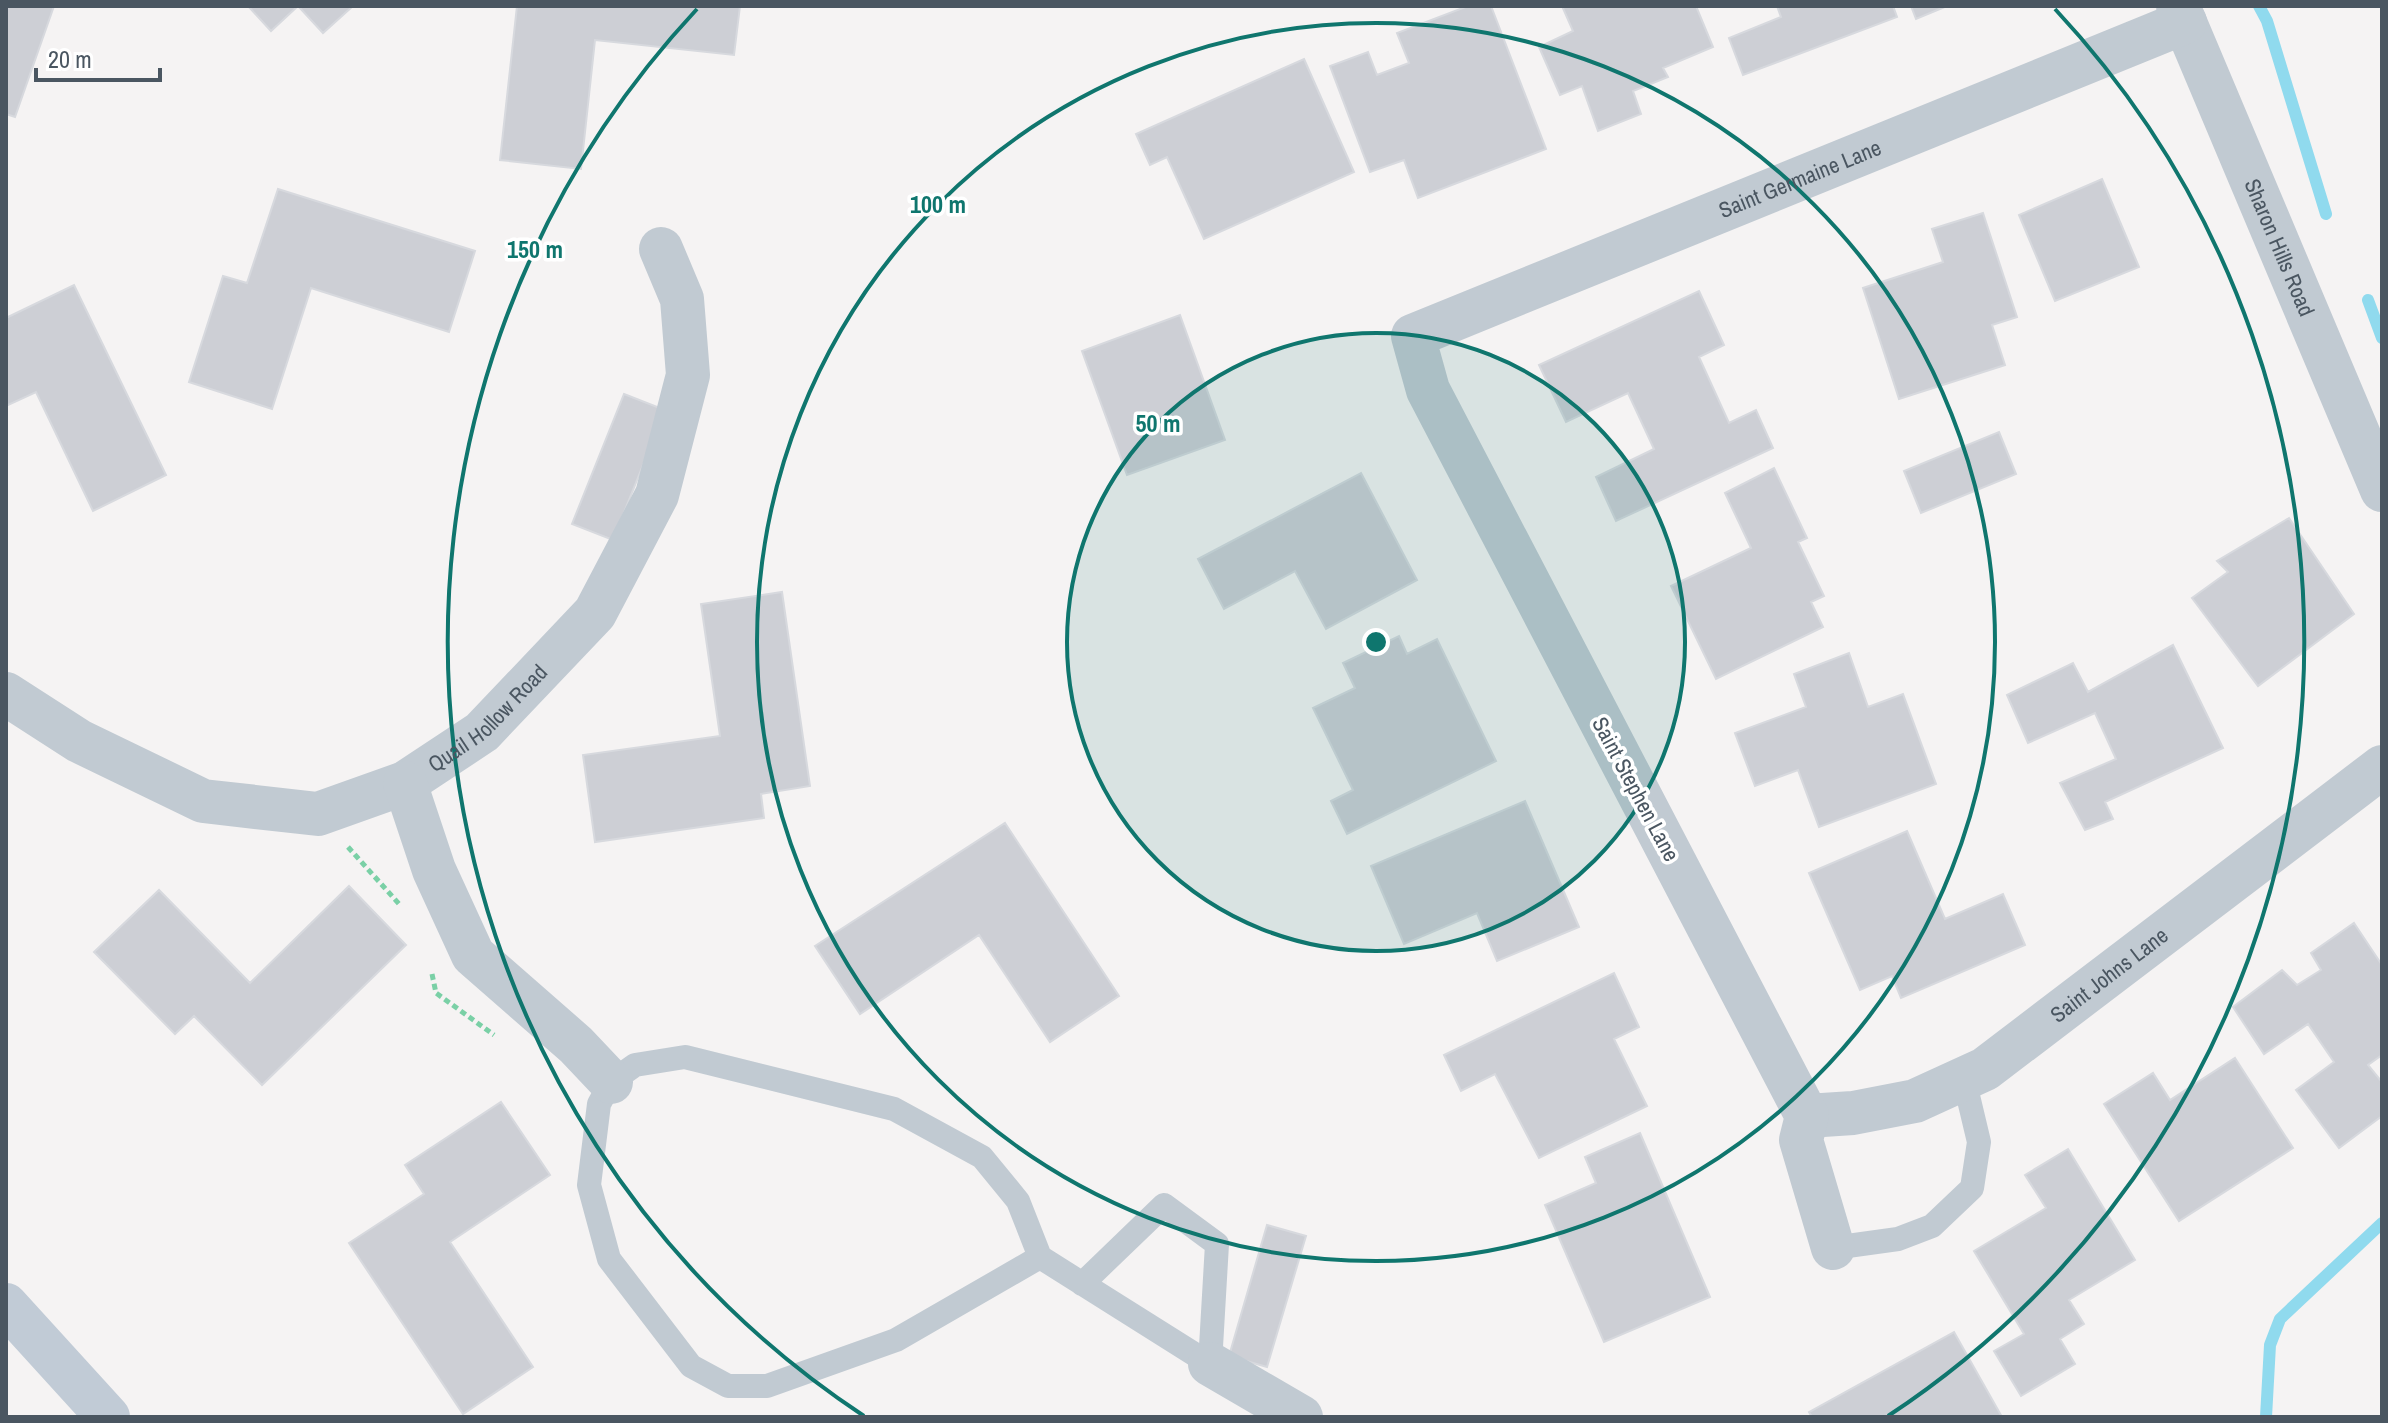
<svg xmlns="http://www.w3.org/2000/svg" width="2388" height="1423" font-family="'Archivo Narrow',sans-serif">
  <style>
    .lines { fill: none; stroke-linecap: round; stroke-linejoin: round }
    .stream { stroke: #90daee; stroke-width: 12 }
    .building { fill: #cdcfd5; stroke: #d7d9de; stroke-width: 2 }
    .path { stroke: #7ad0a6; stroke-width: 5; stroke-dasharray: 6 4; stroke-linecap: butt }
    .lane { stroke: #c1cad2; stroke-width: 24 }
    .street { stroke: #c1cad2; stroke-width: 44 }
    .secondary { stroke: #c1cbd6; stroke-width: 44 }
    .ring { fill: none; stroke: #0f766e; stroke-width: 4 }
    .labels { text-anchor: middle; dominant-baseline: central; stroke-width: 7; stroke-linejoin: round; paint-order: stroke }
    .street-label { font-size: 22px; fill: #4a5661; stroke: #fff }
    .centre { fill: #0f766e; stroke: #fff; stroke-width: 4 }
    .ring-label { font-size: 24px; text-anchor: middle; font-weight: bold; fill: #0f766e; stroke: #fff; stroke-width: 7; stroke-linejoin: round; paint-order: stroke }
  </style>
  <rect width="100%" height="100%" fill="#f5f3f3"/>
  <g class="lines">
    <!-- stream -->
    <path class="stream" d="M2259 6 2267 21 2326 214
      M2368 300 2382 338
      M2266 1417 2270 1345 2280 1319 2382 1223"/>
  </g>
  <!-- building -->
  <path class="building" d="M6 6H54L15 117 6 114Z
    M248 6H298L271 31Z
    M298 6H353L323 33Z
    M517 6H740L734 55 595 40 581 169 500 160Z
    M1468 6H1491L1546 149 1418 198 1404 160 1370 172 1330 66 1368 52 1377 75 1409 63 1397 33Z
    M1562 6H1696L1713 47 1663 68 1668 77 1633 91 1641 114 1598 131 1582 86 1560 95 1539 47 1573 31Z
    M1777 6H1893L1897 17 1743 75 1729 38 1781 17Z
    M1911 6H1947L1916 19Z
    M1304 59 1354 172 1204 239 1167 157 1150 165 1136 134Z
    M2102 179 2139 267 2055 301 2019 215Z
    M278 189 475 251 449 332 311 288 272 409 189 382 223 276 247 283Z
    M1983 213 2017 317 1992 325 2005 365 1899 399 1863 288 1943 262 1932 229Z
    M74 285 166 475 93 511 36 392 6 406V318Z
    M1699 291 1724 345 1699 357 1729 423 1756 410 1773 448 1616 521 1596 477 1654 449 1628 393 1566 422 1539 365Z
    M1180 315 1225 440 1127 475 1082 351Z
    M624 394 665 410 613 540 572 524Z
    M1999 432 2016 474 1921 513 1904 471Z
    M1774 468 1807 538 1798 542 1824 596 1811 602 1823 627 1716 679 1671 586 1751 548 1725 493Z
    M1361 473 1417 580 1326 629 1295 571 1224 609 1198 559Z
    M2289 518 2354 614 2258 686 2192 598 2228 572 2217 561Z
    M782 592 810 786 761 794 764 818 595 842 583 755 720 736 701 604Z
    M1399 636 1407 654 1437 639 1496 761 1347 834 1331 801 1353 790 1313 708 1355 688 1343 663Z
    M2173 645 2223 748 2105 802 2113 819 2085 830 2060 783 2116 759 2095 713 2028 743 2007 695 2073 663 2088 692Z
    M1849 653 1868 707 1903 694 1936 784 1819 827 1798 770 1755 786 1735 733 1806 707 1794 674Z
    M1525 801 1579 927 1497 961 1477 913 1404 944 1371 866Z
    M1005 823 1119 996 1050 1042 979 935 860 1014 815 946Z
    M1907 831 1945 919 2003 894 2025 945 1901 998 1892 976 1860 990 1809 873Z
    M349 886 406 945 262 1085 194 1016 175 1034 94 952 159 890 250 983Z
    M2354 923 2382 965V1055L2368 1065 2382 1082V1116L2339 1148 2296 1090 2334 1062 2308 1024 2264 1054 2233 1007 2282 970 2297 985 2321 970 2311 953Z
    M1614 973 1639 1027 1614 1039 1647 1106 1539 1158 1495 1074 1461 1091 1444 1055Z
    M2235 1058 2293 1148 2179 1221 2104 1104 2153 1073 2170 1100Z
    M501 1102 550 1175 450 1242 533 1367 463 1414 349 1243 424 1194 405 1165Z
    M1640 1133 1710 1297 1604 1342 1545 1205 1596 1183 1585 1157Z
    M2068 1149 2135 1260 2069 1300 2084 1324 2060 1339 2075 1364 2021 1396 1994 1351 2024 1334 1974 1251 2046 1208 2025 1175Z
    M1267 1225 1306 1236 1267 1367 1229 1356Z
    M1954 1332 2002 1417H1812L1809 1412Z"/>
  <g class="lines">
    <!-- path -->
    <path class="path" d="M348 847 400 905
      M432 974 436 993 494 1035"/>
    <!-- lane -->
    <path class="lane" d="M1833 1248 1898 1239 1932 1226 1972 1188 1979 1142 1964 1079
      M1040 1257 896 1340 767 1386H728L691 1366 609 1259 589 1185 599 1104 611 1082 635 1065 685 1057 894 1109 982 1157 1018 1201 1040 1257 1210 1364 1217 1244 1164 1205 1082 1284"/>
    <!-- street -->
    <g class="street">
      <path id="s1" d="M2178 6 2382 490"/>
      <path id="s2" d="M6 694 79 741 203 801 318 814 405 783 482 732 595 613 657 495 688 375 682 299 661 249"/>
      <path d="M405 783 434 870 473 955 576 1045 611 1082"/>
      <path id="s3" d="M1807 1116 1853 1113 1915 1101 1985 1069 2382 767"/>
      <path id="s4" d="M1833 1248 1801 1140 1807 1116 1428 390 1413 336 2185 22"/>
      <path d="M1210 1364 1301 1417"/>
    </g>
    <!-- secondary -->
    <path class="secondary" d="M6 1305 108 1417"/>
  </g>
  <!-- distance rings -->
  <circle cx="1376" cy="642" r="309" fill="#0f766e" fill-opacity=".12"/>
  <g class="ring">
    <circle cx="1376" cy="642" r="309"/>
    <circle cx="1376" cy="642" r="619"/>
    <path d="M864 1416A928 928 0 0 1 697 9M2055 9A928 928 0 0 1 1888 1416"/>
  </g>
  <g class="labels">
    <!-- street labels -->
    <g class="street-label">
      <text stroke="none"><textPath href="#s4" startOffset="1430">Saint Germaine Lane</textPath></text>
      <text stroke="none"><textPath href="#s1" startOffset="262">Sharon Hills Road</textPath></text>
      <text stroke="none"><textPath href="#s2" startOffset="538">Quail Hollow Road</textPath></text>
      <text transform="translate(1636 789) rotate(62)">Saint Stephen Lane</text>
      <text stroke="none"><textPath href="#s3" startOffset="342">Saint Johns Lane</textPath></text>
    </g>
  </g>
  <circle cx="1376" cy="642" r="12" class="centre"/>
  <g class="ring-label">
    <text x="938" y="213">100 m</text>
    <text x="535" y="258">150 m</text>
    <text x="1158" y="432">50 m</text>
  </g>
  <!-- border -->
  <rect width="2388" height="1423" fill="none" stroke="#4a5661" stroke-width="16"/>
  <!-- scale -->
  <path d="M36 68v12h124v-12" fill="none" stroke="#4a5661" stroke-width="4"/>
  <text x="48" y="68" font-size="24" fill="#4a5661" stroke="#ffffff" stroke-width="6" paint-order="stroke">20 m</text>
</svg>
